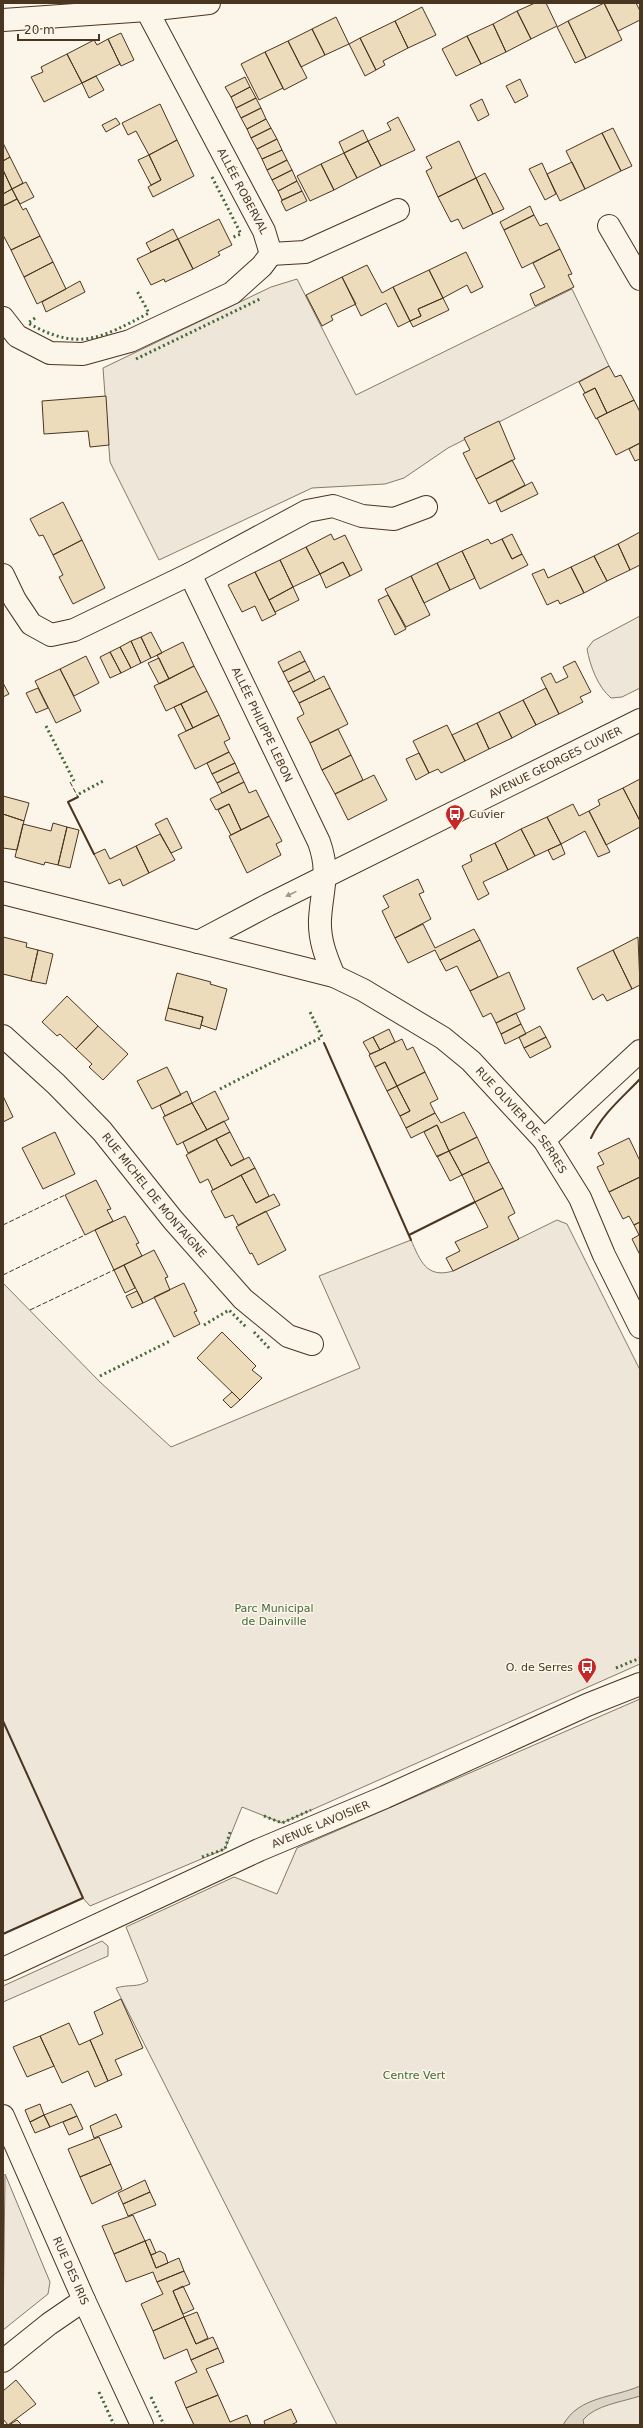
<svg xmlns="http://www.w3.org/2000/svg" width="643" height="2428" font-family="'DejaVu Sans',sans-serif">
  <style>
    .green { fill: #ede6d9; stroke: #887966 }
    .water { fill: #dcd4c6; stroke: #887966 }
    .building { fill: #ecdcbc; stroke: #4a3520 }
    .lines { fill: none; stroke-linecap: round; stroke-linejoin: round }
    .street-casing { stroke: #4a3520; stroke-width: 24 }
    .secondary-casing { stroke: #4a3520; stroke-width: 24 }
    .street { stroke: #fbf6e9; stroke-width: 22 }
    .secondary { stroke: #fbf6e9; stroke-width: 22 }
    .hedge { stroke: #436837; stroke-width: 3; stroke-dasharray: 2 3; stroke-linecap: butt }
    .fence { stroke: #4a3520; stroke-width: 1; stroke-dasharray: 5 2; stroke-linecap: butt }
    .wall { stroke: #4a3520; stroke-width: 2 }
    .oneway { fill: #a29684 }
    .labels { text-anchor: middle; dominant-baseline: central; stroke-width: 3; stroke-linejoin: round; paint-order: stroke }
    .street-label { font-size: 11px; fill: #4a3520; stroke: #fbf6e9 }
    .poi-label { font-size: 11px; fill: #4a3520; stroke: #fbf6e9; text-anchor: start }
    .park-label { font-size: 11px; fill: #436837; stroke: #fbf6e9 }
  </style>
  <rect width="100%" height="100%" fill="#fbf6e9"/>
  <!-- green -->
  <path class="green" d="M297 279 356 395 572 289 609 366 448 448 404 478 385 484 312 488 159 560 110 462 103 368 271 287Z
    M640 616V688L622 697 611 698C598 687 590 666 587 649L593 641Z
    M557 1220 567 1224 640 1370V1664L282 1823 242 1807 225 1849 90 1906 83 1898 3 1934V1283L100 1382 171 1447 360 1368 319 1276 411 1240C420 1260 426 1279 453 1271Z
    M640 1699V2425H337L119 1994 116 1988C128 1984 138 1988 148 1981L126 1927 234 1877 277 1894 297 1848Z
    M102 1941 108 1946V1956L3 2002V1986Z
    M5 2174 50 2282 48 2294 3 2330Z"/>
  <!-- water -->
  <path class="water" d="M640 2386V2396C622 2402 595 2405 583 2420L584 2425H563C579 2396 613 2398 640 2386Z"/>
  <!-- building -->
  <path class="building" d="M535 3H546L557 26 531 39 517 11Z
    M604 3 622 40 586 58 568 21Z
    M604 3H636L640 11V20L618 31Z
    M422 7 436 35 408 48 395 21Z
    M517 11 531 39 506 52 493 24Z
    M336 17 349 44 325 55 312 29Z
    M395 21 408 48 383 61 385 65 376 70 360 38Z
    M568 21 586 58 575 63 557 27Z
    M493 24 506 52 481 64 467 36Z
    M312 29 325 55 301 67 288 41Z
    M121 33 134 60 121 66 108 39Z
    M467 36 481 64 456 76 442 49Z
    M360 38 376 70 365 76 349 44Z
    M108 39 120 64 82 83 67 54 94 40 97 45Z
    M288 41 307 78 284 90 265 52Z
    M265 52 283 88 259 100 241 64Z
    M67 54 82 83 44 102 31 77 43 72 41 67Z
    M96 76 104 90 89 98 82 83Z
    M245 77 250 87 231 97 225 87Z
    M520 79 528 96 515 103 506 86Z
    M250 87 256 98 236 108 231 97Z
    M256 98 261 108 241 118 236 108Z
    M482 99 489 115 478 121 470 105Z
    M160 104 177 140 149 155 136 131 128 135 122 123Z
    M261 108 266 119 247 129 241 118Z
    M398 117 415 150 381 166 368 141 391 130 387 123Z
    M116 118 120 124 106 132 102 125Z
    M266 119 271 128 251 138 247 129Z
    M271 128 277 139 257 149 251 138Z
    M613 128 632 166 621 171 602 133Z
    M363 130 368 141 344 153 339 142Z
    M602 133 621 171 585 189 566 151Z
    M277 139 282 150 262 159 257 149Z
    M177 140 194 176 153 197 148 187 161 180 149 155Z
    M368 141 381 166 357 178 344 153Z
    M459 141 476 178 438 197 426 171 432 168 426 157Z
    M3 143 10 157 3 161Z
    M282 150 287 160 267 170 262 159Z
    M344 153 357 178 334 190 321 164Z
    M149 155 161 180 151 185 138 160Z
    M10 157 23 183 12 189 3 170V161Z
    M287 160 292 170 272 180 267 170Z
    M572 162 585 189 560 201 547 174Z
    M542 163 556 194 545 200 529 169Z
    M321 164 334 190 310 201 297 176Z
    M3 170 12 189 3 194Z
    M292 170 297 181 278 191 272 180Z
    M485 173 504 209 493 214 476 178Z
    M476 178 493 214 463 229 458 219 451 222 438 197Z
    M297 181 302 191 282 200 278 191Z
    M26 182 34 197 20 204 12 189Z
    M12 189 17 199 3 206V194Z
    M302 191 307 201 286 211 281 201Z
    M17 199 23 210 26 208 40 236 11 250 3 235V206Z
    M530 206 534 215 504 230 500 222Z
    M534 215 540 226 547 223 560 249 522 268 504 230Z
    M219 219 232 245 218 252 220 255 193 269 178 239Z
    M173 229 178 239 151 252 146 243Z
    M40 236 53 262 24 277 11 250Z
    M178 239 193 269 165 282 164 279 151 285 137 259Z
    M560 249 572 274 568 275 574 287 535 306 530 294 545 287 533 263Z
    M466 252 483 287 471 293 467 285 443 298 429 270Z
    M53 262 66 289 37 304 24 277Z
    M367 265 382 293 393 287 410 321 398 327 386 303 361 316 342 277Z
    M429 270 443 298 418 309 421 316 410 321 393 287Z
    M342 277 356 304 331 316 333 320 322 326 306 295Z
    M80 281 85 292 46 312 42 302Z
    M443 298 449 310 413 327 410 321 421 316 418 309Z
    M609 366 615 377 621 375 634 400 607 413 595 388 585 393 579 382Z
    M595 388 607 413 596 419 583 394Z
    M106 396 109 445 90 447 88 431 44 434 42 401Z
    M634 400 640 412V443L616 455 597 418Z
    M499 421 515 459 476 479 463 453 470 450 464 438Z
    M640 443V459L635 461 629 449Z
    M512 460 525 485 489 504 476 479Z
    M532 482 538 494 501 512 496 501Z
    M63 502 82 540 53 555 43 535 39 536 30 519Z
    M640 532V565L630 570 618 544Z
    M331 534 334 540 345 535 362 570 350 576 343 562 320 574 306 547Z
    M512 534 522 554 512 559 502 539Z
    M488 539 491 544 502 539 512 559 522 554 528 565 480 589 462 551Z
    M82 540 105 588 73 604 59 577 63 575 53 555Z
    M618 544 630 570 607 581 594 556Z
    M306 547 320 574 293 587 280 560Z
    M462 551 475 578 450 590 437 563Z
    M594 556 607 581 584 593 571 567Z
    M280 560 293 587 269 600 255 572Z
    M343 562 350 576 326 588 320 574Z
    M437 563 450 590 424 603 411 576Z
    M571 567 584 593 560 604 558 600 547 605 532 574 544 569 548 578Z
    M255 572 276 614 262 621 255 606 242 612 228 585Z
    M411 576 430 615 406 627 385 589Z
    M293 587 299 600 275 612 269 600Z
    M388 595 406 629 395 635 378 600Z
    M151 632 162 653 151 658 141 637Z
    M141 637 151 658 141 663 131 641Z
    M131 641 141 663 131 668 120 647Z
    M183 642 194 666 169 679 157 655Z
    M120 647 131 668 121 673 110 652Z
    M300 651 305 661 283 672 278 662Z
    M110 652 121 673 110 678 100 657Z
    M86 656 99 683 74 696 60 669Z
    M159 658 169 679 159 684 148 663Z
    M305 661 310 671 288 682 283 672Z
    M575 661 591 692 580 697 583 702 559 714 541 678 551 673 556 683 568 677 563 667Z
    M194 666 207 691 166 711 154 686Z
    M60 669 81 711 56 723 35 681Z
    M310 671 315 681 293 692 288 682Z
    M324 676 330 688 299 703 293 692Z
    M3 683 9 694 3 697Z
    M38 688 48 708 36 713 26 693Z
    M330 688 348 724 310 743 297 718 304 714 299 703Z
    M546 688 559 714 536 725 523 700Z
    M207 691 219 715 193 728 181 704Z
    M523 700 536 725 512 738 499 712Z
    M181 704 193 728 186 731 174 707Z
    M499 712 512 738 489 749 477 723Z
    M219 715 230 739 224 742 229 752 195 769 178 735Z
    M477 723 489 749 465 761 452 735Z
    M447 725 465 761 441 773 438 769 429 773 413 741Z
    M338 729 351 755 322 770 310 743Z
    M229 752 235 763 212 774 207 763Z
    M419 753 429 773 416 780 406 759Z
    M351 755 363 780 335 794 322 770Z
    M235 763 239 772 217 783 212 774Z
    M239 772 244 782 222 793 217 783Z
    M374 775 387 800 348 820 335 794Z
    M640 779V821L623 788Z
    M244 782 249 793 256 790 269 816 241 830 229 804 216 810 210 799Z
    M623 788 640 821V827L606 845 589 811 600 805 598 800Z
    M3 796 29 803 24 821 3 814Z
    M229 804 241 830 231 835 218 810Z
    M573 804 579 816 589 811 610 852 598 857 585 831 561 844 547 817Z
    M3 814 24 821 17 850 3 848Z
    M269 816 282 841 276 844 281 855 247 873 229 836Z
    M547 817 561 844 535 856 521 829Z
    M167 818 182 848 171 853 155 824Z
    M53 823 67 827 58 865 45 862 44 865 15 857 23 824 51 831Z
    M67 827 79 830 70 868 58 865Z
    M521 829 535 856 508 870 495 843Z
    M160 834 175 860 149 873 136 846Z
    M495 843 508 870 483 882 489 894 478 900 462 866 472 861 470 855Z
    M561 844 565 854 553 860 548 850Z
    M136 846 149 873 123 886 120 879 109 884 94 854 105 849 110 859Z
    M418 879 424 892 419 894 431 919 395 938 382 911 389 907 383 896Z
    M423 924 435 948 474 929 480 940 440 960 435 950 408 963 395 938Z
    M3 937 27 943 26 947 38 950 31 981 3 974Z
    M638 937 640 985 632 989 613 950Z
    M480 940 498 977 470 991 457 966 446 971 440 960Z
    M38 950 53 954 46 984 31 981Z
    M613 950 632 989 607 1001 603 994 593 1000 577 968Z
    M509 972 525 1009 496 1023 491 1013 483 1017 470 991Z
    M177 973 211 982 210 984 227 989 216 1030 201 1025 203 1017 168 1008Z
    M67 996 98 1026 76 1049 60 1034 57 1036 42 1022Z
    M168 1008 203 1017 200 1029 165 1020Z
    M516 1013 521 1024 501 1034 496 1023Z
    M521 1024 526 1034 505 1044 501 1034Z
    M98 1026 128 1054 103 1080 89 1067 92 1064 76 1049Z
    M540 1026 546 1037 524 1048 519 1037Z
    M389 1029 395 1042 380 1050 373 1037Z
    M373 1037 380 1050 370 1054 363 1042Z
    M546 1037 551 1047 530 1058 524 1048Z
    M402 1039 407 1050 413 1047 425 1072 397 1086 385 1062 375 1067 369 1055Z
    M385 1062 397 1086 387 1091 375 1067Z
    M167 1067 181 1095 152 1109 137 1081Z
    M425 1072 438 1099 430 1103 435 1113 406 1128 400 1116 410 1111 397 1086Z
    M397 1086 410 1111 400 1116 387 1091Z
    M187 1091 192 1103 165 1116 160 1105Z
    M215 1091 229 1119 207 1130 192 1103Z
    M3 1096 13 1117 3 1122Z
    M192 1103 207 1130 177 1145 163 1117Z
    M464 1112 477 1137 449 1151 437 1125 411 1138 406 1128 435 1113 441 1123Z
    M224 1121 230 1132 188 1153 183 1142Z
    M437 1125 449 1151 437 1157 424 1132Z
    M55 1132 75 1174 43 1189 22 1148Z
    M230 1132 244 1159 231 1166 216 1139Z
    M477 1137 489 1162 462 1175 449 1151Z
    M629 1138 640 1161V1177L609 1192 597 1167 604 1164 598 1153Z
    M216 1139 231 1166 249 1157 255 1168 213 1190 208 1179 200 1183 186 1155Z
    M449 1151 462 1175 450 1181 437 1156Z
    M489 1162 503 1188 475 1202 462 1175Z
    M255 1168 269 1196 256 1203 241 1175Z
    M241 1175 256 1203 274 1194 280 1205 238 1225 233 1215 225 1218 211 1191Z
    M640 1177V1222L634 1225 629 1216 623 1219 609 1192Z
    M96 1180 111 1209 107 1210 113 1221 85 1235 65 1195Z
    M503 1188 515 1213 508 1217 519 1239 453 1271 446 1258 460 1251 455 1242 488 1227 475 1202Z
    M266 1211 286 1250 258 1265 252 1253 250 1254 236 1227Z
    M125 1216 139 1243 136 1244 142 1256 114 1270 95 1230Z
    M640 1222V1255L632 1239 639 1235 634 1225Z
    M154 1250 168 1277 165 1278 170 1290 143 1303 124 1265Z
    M124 1265 135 1288 125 1293 114 1270Z
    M184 1283 197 1311 194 1312 200 1324 174 1337 154 1297Z
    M137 1291 143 1303 132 1308 126 1296Z
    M222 1332 256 1366 252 1370 262 1378 240 1400 197 1358Z
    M232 1392 240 1400 231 1408 223 1400Z
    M121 1999 143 2048 115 2060 122 2075 108 2081 90 2040 103 2034 94 2012Z
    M69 2023 79 2045 90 2040 108 2081 95 2087 88 2071 62 2083 40 2036Z
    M40 2036 54 2066 27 2077 13 2047Z
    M40 2104 44 2115 30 2122 25 2110Z
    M71 2104 77 2116 50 2127 44 2115Z
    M116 2114 122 2127 94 2138 90 2126Z
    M44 2115 50 2127 35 2133 30 2122Z
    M77 2116 83 2129 69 2135 63 2122Z
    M99 2137 111 2164 80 2177 68 2149Z
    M111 2164 122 2189 92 2204 80 2177Z
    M145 2180 150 2192 123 2204 118 2193Z
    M150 2192 156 2205 128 2216 123 2204Z
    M133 2215 145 2241 114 2254 102 2226Z
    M150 2239 156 2253 151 2255 145 2241Z
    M145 2241 156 2268 179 2258 184 2271 157 2282 153 2272 126 2282 114 2254Z
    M160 2251 165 2254 168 2263 156 2268 151 2255Z
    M184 2271 190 2284 173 2291 184 2317 153 2331 141 2304 163 2294 157 2282Z
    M183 2286 194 2309 183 2314 173 2291Z
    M197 2312 208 2338 196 2344 184 2317Z
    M184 2317 196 2344 213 2337 218 2348 191 2360 187 2349 164 2359 153 2331Z
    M218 2348 224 2362 206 2369 218 2395 186 2408 175 2382 197 2372 191 2360Z
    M16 2380 36 2404 8 2425 3 2419V2391Z
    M218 2395 230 2422 247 2415 251 2425H194L186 2408Z
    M291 2409 297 2422 291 2425H265L264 2421Z
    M17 2420 22 2425H9Z"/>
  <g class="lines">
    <defs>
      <g id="street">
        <path id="s1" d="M143 3 264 231 271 254"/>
        <path d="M3 20 147 10 209 3"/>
        <path d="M609 226 640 279"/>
        <path d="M271 254 305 252 398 210"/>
        <path d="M3 318 17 336 50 353 83 354 130 341 232 293 262 266 271 254"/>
        <path id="s2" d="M190 574 319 842C330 873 322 888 320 919 319 940 326 957 334 976"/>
        <path d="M3 575 15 600 31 624 51 635 74 630 190 574 307 511 333 506 362 516 394 519 426 507"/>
        <path id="s3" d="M3 893 334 976 363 990 443 1038 471 1061 544 1140 580 1198 604 1255 640 1327"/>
        <path id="s4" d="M198 942 268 905 640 720"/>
        <path id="s5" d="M3 1036 56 1084 102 1131 173 1220 243 1299 288 1336 312 1344"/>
        <path d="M544 1140 640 1051"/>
        <path id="s6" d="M3 2116 84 2300 142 2425"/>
        <path d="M3 2361 49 2324 84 2300"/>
      </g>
      <g id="secondary">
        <path id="s7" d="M3 1969 259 1850 385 1797 587 1705 640 1684"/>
      </g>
    </defs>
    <!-- street casing -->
    <use href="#street" class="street-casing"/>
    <!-- secondary casing -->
    <use href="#secondary" class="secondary-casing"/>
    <!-- street -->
    <use href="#street" class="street"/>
    <!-- secondary -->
    <use href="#secondary" class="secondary"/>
    <!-- hedge -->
    <path class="hedge" d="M212 177 241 234 231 238
      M35 318 28 323C79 352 101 338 149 313L137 291
      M136 359 260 299
      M46 726 74 781
      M79 794 105 780
      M220 1089 322 1037 310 1012
      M204 1325 229 1310 246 1327
      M254 1332 270 1349
      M100 1376 170 1341
      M616 1668 640 1658
      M264 1816 282 1823 311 1810
      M202 1857 225 1849 230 1832
      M99 2392 114 2425
      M151 2397 164 2425"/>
    <!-- fence -->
    <path class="fence" d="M70 782 78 797
      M3 1225 65 1195
      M3 1275 85 1235
      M30 1310 114 1270"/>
    <!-- wall -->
    <path class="wall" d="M78 797 68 802 94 854
      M324 1043 411 1240
      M591 1138C602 1114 622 1098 640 1079
      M409 1235 475 1202
      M3 1721 83 1898 3 1934"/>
  </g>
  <!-- one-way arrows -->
  <defs><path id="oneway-solid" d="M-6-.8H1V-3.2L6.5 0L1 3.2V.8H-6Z"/></defs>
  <use class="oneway" href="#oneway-solid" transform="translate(291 894) rotate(154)"/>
  <!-- icons -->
  <defs>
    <symbol id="bus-pin" viewBox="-11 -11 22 30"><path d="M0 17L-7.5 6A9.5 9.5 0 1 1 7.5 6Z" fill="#c62828" stroke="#fbf6e9"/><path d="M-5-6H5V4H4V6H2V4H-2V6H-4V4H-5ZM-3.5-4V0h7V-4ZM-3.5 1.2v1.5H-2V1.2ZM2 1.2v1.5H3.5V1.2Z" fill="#fff"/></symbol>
  </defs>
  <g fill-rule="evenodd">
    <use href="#bus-pin" x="444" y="803" width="22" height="30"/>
    <use href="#bus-pin" x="576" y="1656" width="22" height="30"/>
  </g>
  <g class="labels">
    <!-- street labels -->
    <g class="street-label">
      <text stroke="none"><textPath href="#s1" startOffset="213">ALLÉE ROBERVAL</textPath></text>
      <text stroke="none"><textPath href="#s2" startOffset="167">ALLÉE PHILIPPE LEBON</textPath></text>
      <text stroke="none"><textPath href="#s4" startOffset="400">AVENUE GEORGES CUVIER</textPath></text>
      <text stroke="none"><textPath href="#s3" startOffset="581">RUE OLIVIER DE SERRES</textPath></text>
      <text stroke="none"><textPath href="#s5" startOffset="220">RUE MICHEL DE MONTAIGNE</textPath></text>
      <text stroke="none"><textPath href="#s7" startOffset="349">AVENUE LAVOISIER</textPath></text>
      <text stroke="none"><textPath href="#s6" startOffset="169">RUE DES IRIS</textPath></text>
    </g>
    <!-- poi labels -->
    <g class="poi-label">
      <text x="469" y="814">Cuvier</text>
      <text x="573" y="1667" text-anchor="end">O. de Serres</text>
    </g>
    <!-- park labels -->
    <g class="park-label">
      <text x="274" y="1608">Parc Municipal<tspan x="274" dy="13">de Dainville</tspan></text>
      <text x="414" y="2075">Centre Vert</text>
    </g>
  </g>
  <!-- border -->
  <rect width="643" height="2428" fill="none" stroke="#4a3520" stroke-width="8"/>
  <!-- scale -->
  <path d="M18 34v6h81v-6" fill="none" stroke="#4a3520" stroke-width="2"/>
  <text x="24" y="34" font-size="12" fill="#4a3520" stroke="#fbf6e9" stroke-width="3" paint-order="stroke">20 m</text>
</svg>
